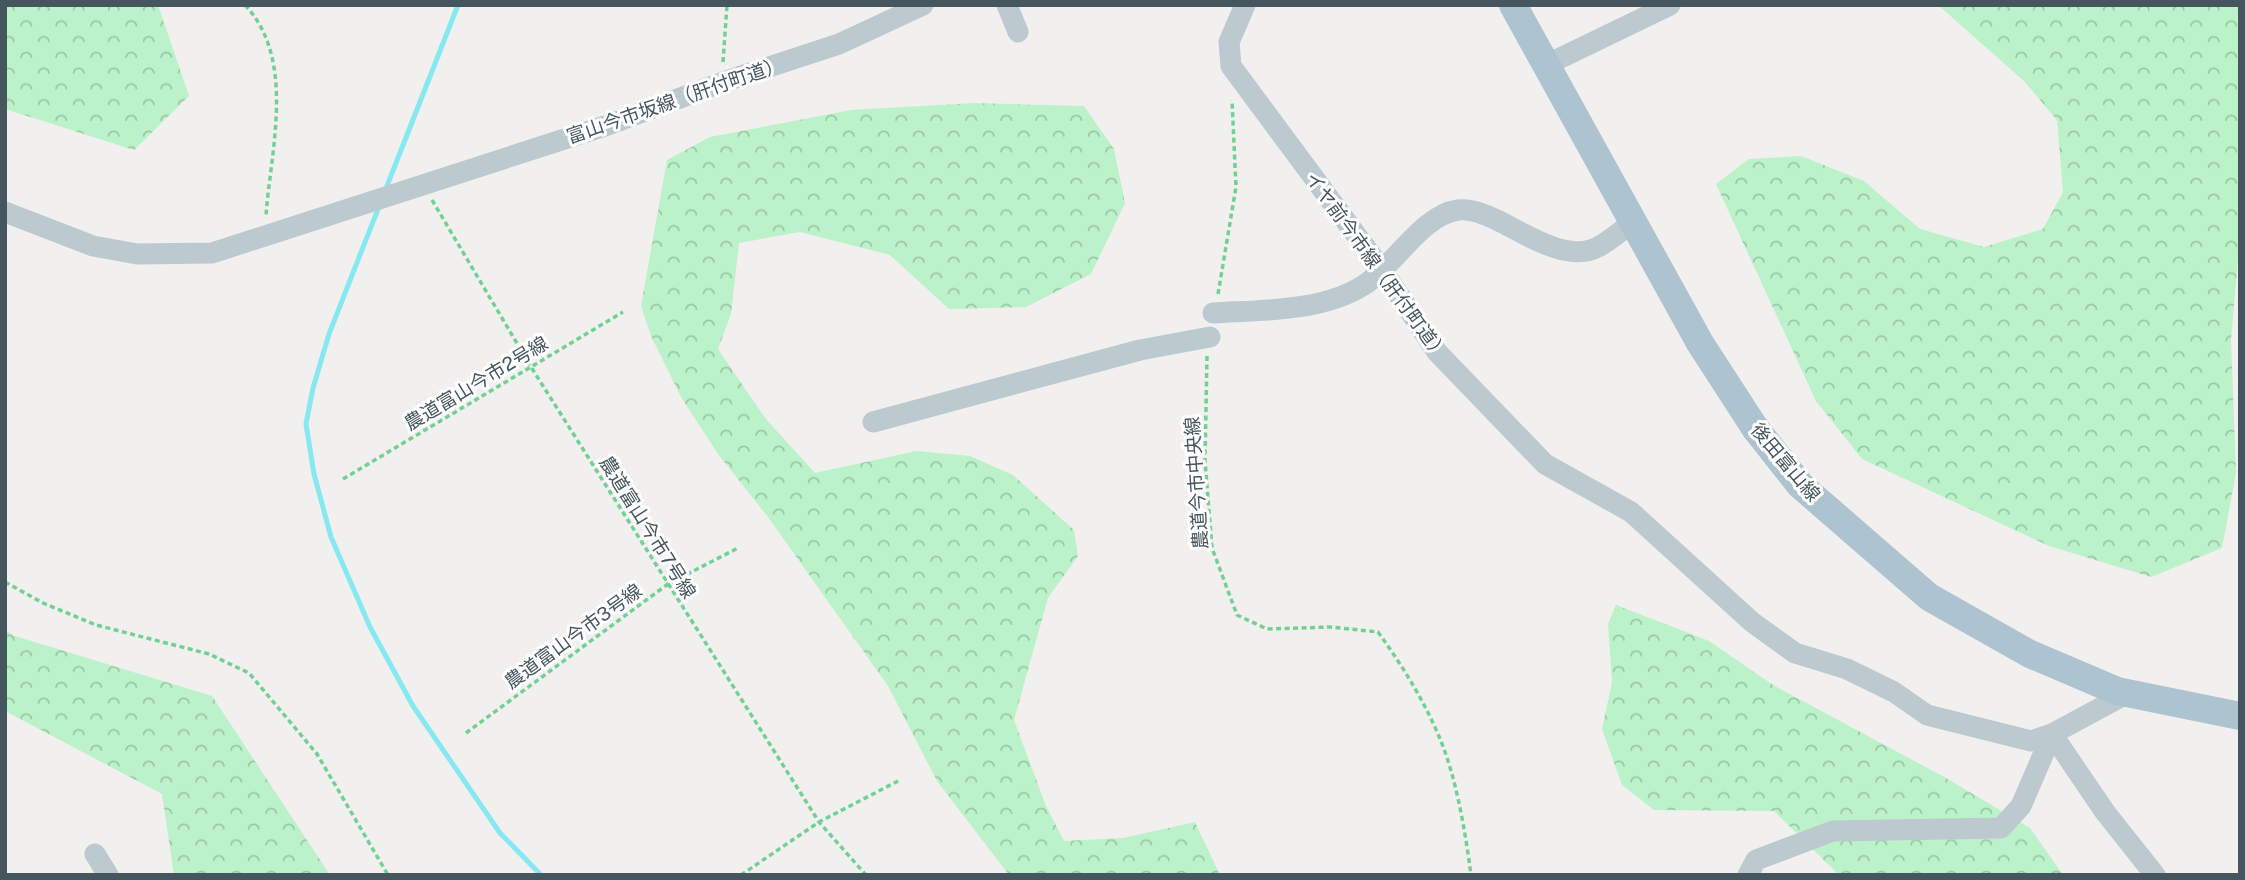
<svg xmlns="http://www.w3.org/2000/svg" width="2245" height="880" font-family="'Public Sans','Noto Sans JP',sans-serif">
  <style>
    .forest { fill: url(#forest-crowns) }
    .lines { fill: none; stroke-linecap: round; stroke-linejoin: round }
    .stream { stroke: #86e9f1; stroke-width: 5 }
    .path { stroke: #71d195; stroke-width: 3.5; stroke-dasharray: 5 3.5; stroke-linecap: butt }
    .minor { stroke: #bcc9cf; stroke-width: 21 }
    .major { stroke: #adc3cf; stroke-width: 28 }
    .labels { text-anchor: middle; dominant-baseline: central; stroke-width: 6; stroke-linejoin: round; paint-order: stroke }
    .street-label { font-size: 19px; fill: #46565e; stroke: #fff }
  </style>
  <defs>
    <pattern id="forest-crowns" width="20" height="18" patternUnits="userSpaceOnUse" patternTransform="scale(1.75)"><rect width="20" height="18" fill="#bbf2c9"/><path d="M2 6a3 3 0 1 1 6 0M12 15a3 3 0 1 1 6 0" fill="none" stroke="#9ac7a6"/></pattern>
  </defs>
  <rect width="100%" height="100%" fill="#f2efef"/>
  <!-- forest -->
  <path class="forest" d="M5 5H158L189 96 134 150 5 109Z
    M1938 5H2240V236L2231 340 2236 473 2222 548 2151 577 2049 546 1862 459 1816 401 1716 184 1749 159 1801 156 1864 181 1920 229 1984 247 2043 229 2063 192 2057 120 2024 81Z
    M974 103 1084 106 1114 149 1125 203 1091 274 1026 307 949 309 890 255 800 232 739 243 731 314 718 349 765 418 815 473 916 451 970 456 1013 475 1074 530 1078 556 1048 598 1014 720 1046 806 1064 841 1123 838 1195 822 1220 875H1009L937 781 888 686 768 517 718 454 681 397 651 336 641 306 667 160 710 137 851 110Z
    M1616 605 1709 641 1773 685 1946 778 2030 828 2063 875H1839L1774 811 1654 810 1622 785 1602 729 1612 682 1608 624Z
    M5 630 15 636 212 696 330 875H174L162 794 5 711Z"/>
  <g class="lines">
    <!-- stream -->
    <path class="stream" d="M385 191 458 5
      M380 204 329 334 313 388 306 424 314 474 331 537 370 627 413 706 500 833 541 875"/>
    <!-- path -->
    <path class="path" d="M245 5C296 59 271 149 266 215
      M723 62 727 5
      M432 200 531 367 819 822 866 875
      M1218 294 1236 187 1232 100
      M1207 356 1205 461 1212 548 1237 615 1267 629 1330 627 1378 632C1401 664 1422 697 1438 734 1456 775 1465 830 1471 875
      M343 479 623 312
      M5 582 43 603 96 625 209 654 249 673 317 754 388 875
      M466 733 668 584 738 548
      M741 875 819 822 900 780"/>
    <!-- minor -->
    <path class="minor" d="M1007 5 1018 32
      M1245 5 1229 42 1231 66 1383 271 1437 352 1545 464 1631 512 1752 622 1795 653 1847 669 1894 692 1927 715 2031 741 2052 734 2128 693
      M1546 65 1670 5
      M5 212 93 246 137 254 212 253 608 125 723 82 839 44 923 5
      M1213 313C1261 310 1322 312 1364 285 1395 265 1422 215 1458 210 1471 208 1487 215 1499 221 1525 234 1568 263 1598 247 1611 240 1622 230 1633 222
      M873 422 1140 350 1210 337
      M2052 734 2105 812 2155 875
      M95 854 108 875
      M1748 875 1756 860 1833 831 2001 828 2021 806 2052 734"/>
    <!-- major -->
    <path class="major" d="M1513 5 1700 343 1755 428 1800 485 1929 597 2030 654 2117 691 2240 716"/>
  </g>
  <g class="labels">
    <!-- street labels -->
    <g class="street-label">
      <text transform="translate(675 100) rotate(-19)">富山今市坂線（肝付町道）</text>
      <text transform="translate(1377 266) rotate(54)">イヤ前今市線（肝付町道）</text>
      <text transform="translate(476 383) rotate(-31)">農道富山今市2号線</text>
      <text transform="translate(1786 462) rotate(50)">後田富山線</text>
      <text transform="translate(1196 483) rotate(-94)">農道今市中央線</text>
      <text transform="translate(648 527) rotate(58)">農道富山今市7号線</text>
      <text transform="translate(573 636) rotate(-36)">農道富山今市3号線</text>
    </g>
  </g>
  <!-- border -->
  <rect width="2245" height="880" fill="none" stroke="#46565e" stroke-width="14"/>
</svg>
